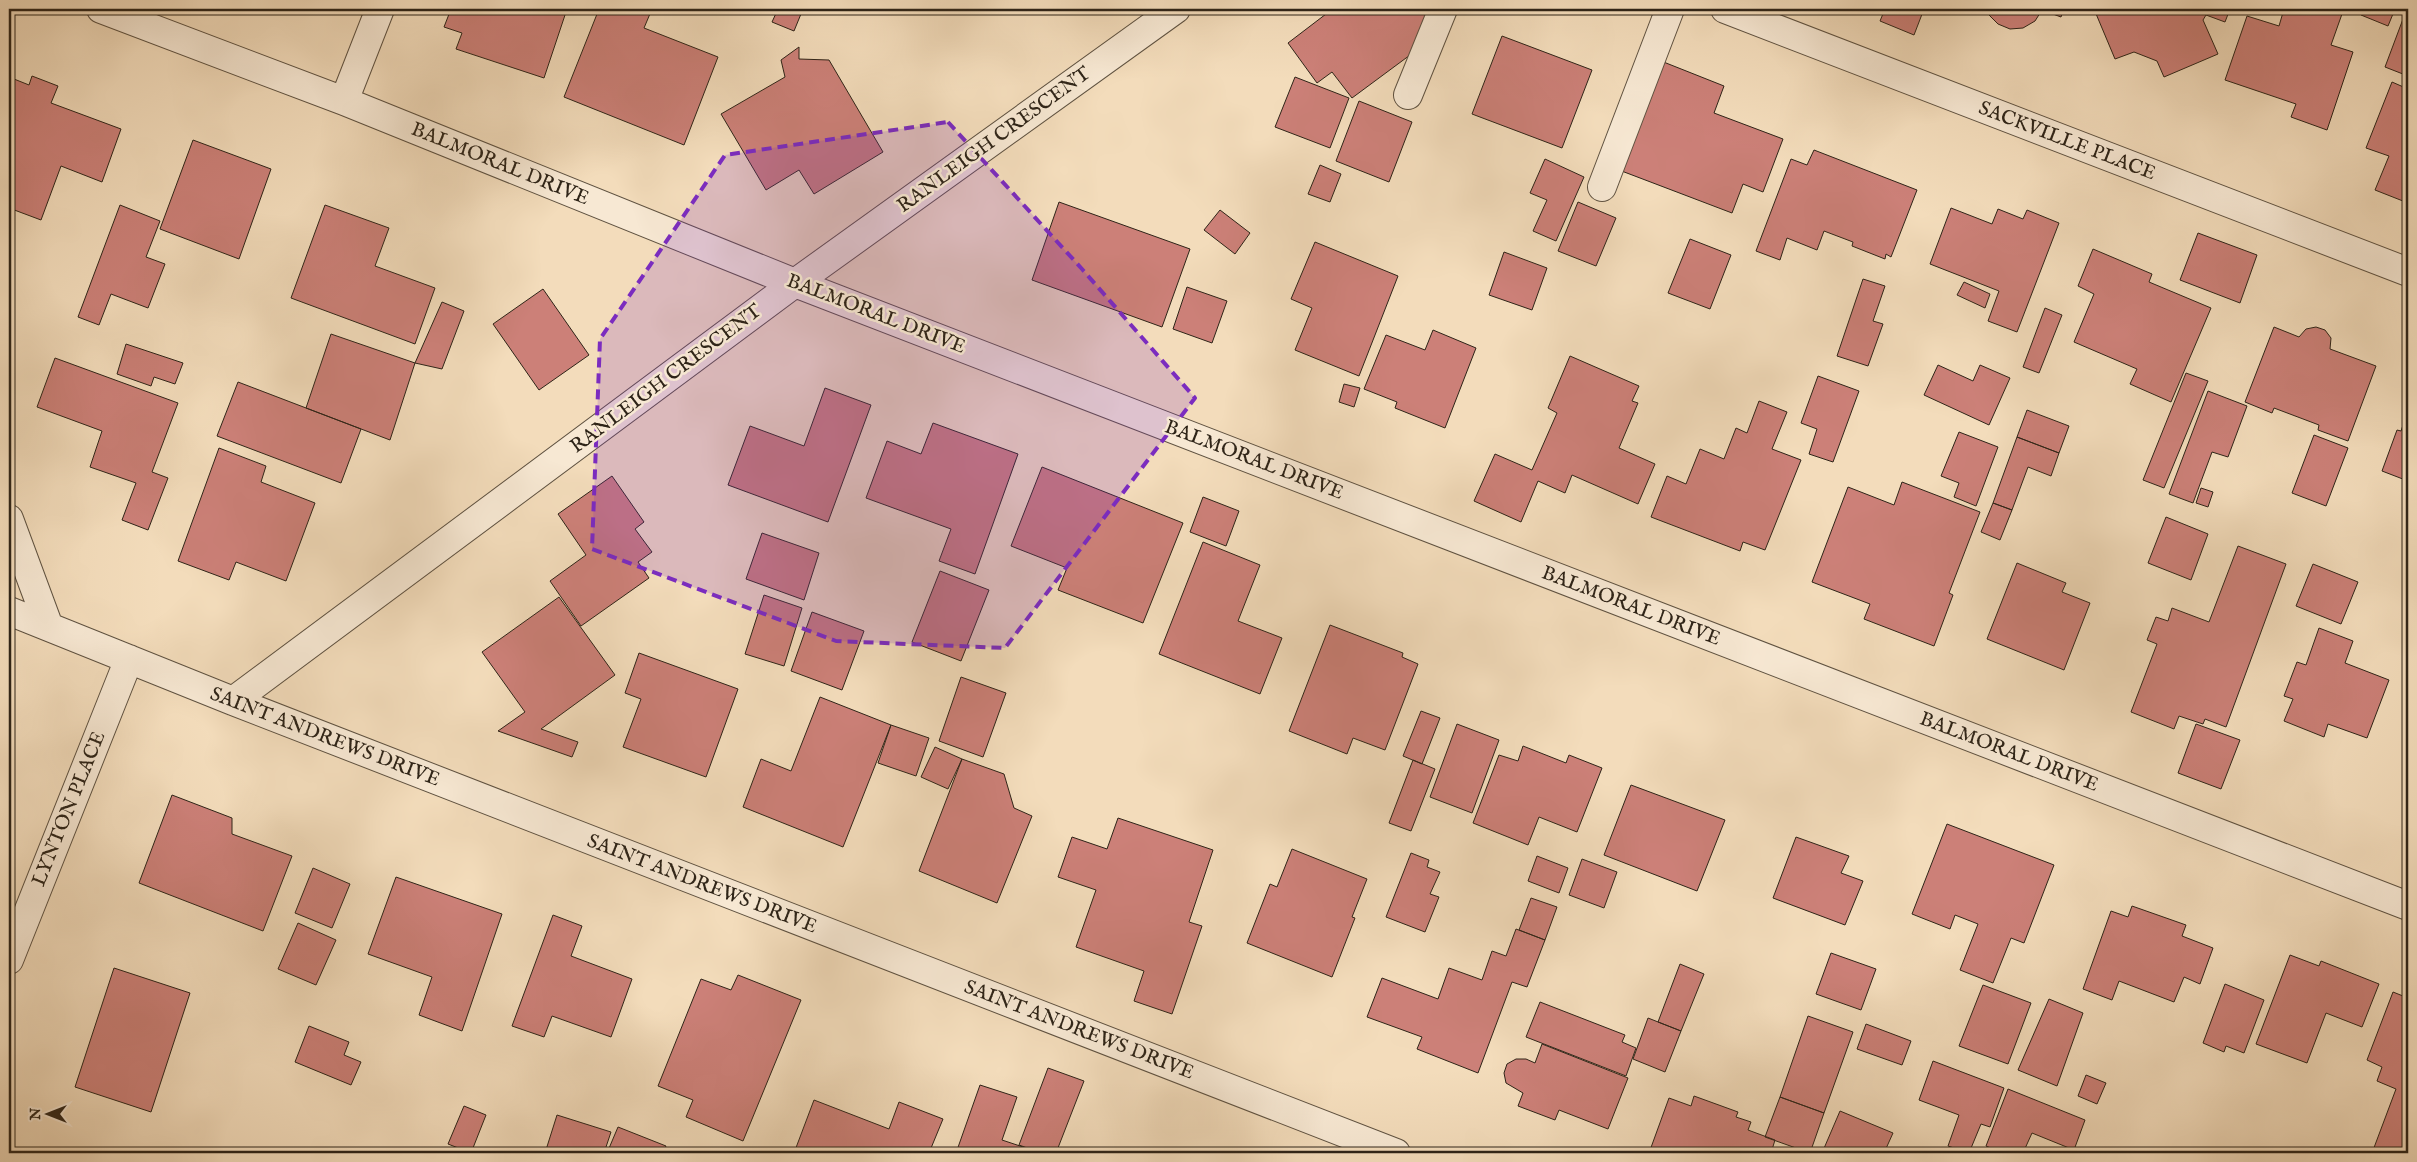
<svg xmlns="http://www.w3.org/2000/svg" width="2417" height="1162" font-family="'IM FELL English',serif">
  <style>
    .building { fill: #cc8078; stroke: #2e2418 }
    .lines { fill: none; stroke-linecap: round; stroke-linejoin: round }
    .street-casing { stroke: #5f5241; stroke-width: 30 }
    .street { stroke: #f7e8d3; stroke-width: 28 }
    .marked { fill: #7b2cbf; fill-opacity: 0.2; stroke: #7b2cbf; stroke-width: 4; stroke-dasharray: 10 6; stroke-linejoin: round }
    .labels { text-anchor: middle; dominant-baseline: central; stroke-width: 5; stroke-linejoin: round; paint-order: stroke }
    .street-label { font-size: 20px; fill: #2e2418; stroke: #f7e8d3 }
  </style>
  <rect width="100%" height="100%" fill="#f3dcbb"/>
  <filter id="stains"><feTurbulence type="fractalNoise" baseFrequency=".004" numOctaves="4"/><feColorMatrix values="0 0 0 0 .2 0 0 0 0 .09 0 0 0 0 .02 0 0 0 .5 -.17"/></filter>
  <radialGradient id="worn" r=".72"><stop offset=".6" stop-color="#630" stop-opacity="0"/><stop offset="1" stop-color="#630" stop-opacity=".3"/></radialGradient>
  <!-- building -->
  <path class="building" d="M451 9 471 12 472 9H567L544 78 456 49 462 33 444 27Z
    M599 9H652L644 28 718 57 684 145 564 97Z
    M778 9H803L794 31 772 22Z
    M1322 9H1431L1437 17 1420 30 1429 41 1352 98 1332 72 1317 83 1288 43 1326 14Z
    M1885 9H1924L1914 35 1880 21Z
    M1987 9H2064L2061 17 2042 10 2035 21 2023 28 2010 29 1998 24 1989 15Z
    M2094 9H2230L2225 22 2206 15 2203 20 2218 54 2164 77 2157 61 2134 52 2115 59Z
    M2284 9H2326L2342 14 2331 45 2353 52 2327 130 2291 117 2296 104 2225 80 2247 16 2279 26Z
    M2363 9H2395L2388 26 2361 15Z
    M2406 11 2408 12V76L2385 67Z
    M1502 36 1592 70 1562 148 1472 114Z
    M799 47V59L829 60 883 152 814 194 799 170 766 190 721 114 785 77 781 60Z
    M1661 61 1724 86 1714 113 1783 139 1763 192 1743 184 1732 213 1619 170Z
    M32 76 58 86 51 103 121 129 102 182 61 166 41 220 9 208V77L29 85Z
    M1295 77 1349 98 1330 148 1275 127Z
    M2392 82 2408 89V203L2375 190 2389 156 2366 148Z
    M1359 101 1412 122 1389 182 1336 161Z
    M193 140 271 169 239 259 160 229Z
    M1814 150 1917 190 1891 257 1886 254 1885 259 1852 246 1853 242 1824 231 1817 250 1787 238 1780 260 1756 251 1791 159 1807 165Z
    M1545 159 1584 177 1556 241 1533 231 1547 200 1530 193Z
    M1320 165 1341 174 1330 202 1308 194Z
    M1059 202 1190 249 1162 327 1032 280Z
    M1578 202 1616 218 1596 266 1558 251Z
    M120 205 160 221 146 257 165 264 148 308 111 294 99 325 78 317Z
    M325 205 389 228 375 266 435 288 415 344 291 298Z
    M1951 208 1992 224 1998 209 2023 219 2027 210 2059 223 2017 332 1988 321 1999 291 1930 264Z
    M1220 210 1250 233 1235 254 1204 230Z
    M2198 233 2257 255 2240 303 2180 280Z
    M1690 239 1731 255 1710 309 1668 293Z
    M1315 242 1398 276 1359 376 1295 350 1312 308 1291 299Z
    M2093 249 2152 274 2149 282 2211 308 2171 402 2130 384 2137 369 2074 342 2094 294 2078 286Z
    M1504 252 1547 268 1532 310 1489 295Z
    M1863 279 1885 286 1873 321 1883 324 1868 366 1837 356Z
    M1964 282 1990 294 1985 308 1957 295Z
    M1187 287 1227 301 1212 343 1173 329Z
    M543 289 589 355 539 390 493 324Z
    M442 302 464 311 442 369 415 363Z
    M2045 308 2062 315 2039 373 2023 367Z
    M2274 327 2299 337 2306 329 2316 327 2325 330 2331 338 2330 349 2376 366 2348 441 2318 430 2319 425 2274 408 2272 413 2245 402Z
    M1433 330 1476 348 1445 428 1395 408 1397 402 1364 389 1386 335 1425 350Z
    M331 334 415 363 390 440 306 408Z
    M126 344 183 363 175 384 154 377 151 386 117 374Z
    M1570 356 1639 386 1632 401 1638 403 1619 448 1655 464 1638 504 1572 475 1565 493 1538 481 1521 522 1474 501 1495 454 1532 470 1557 413 1548 408Z
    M55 358 178 403 152 472 168 478 148 530 122 520 136 483 90 467 102 431 37 407Z
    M1938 365 1973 381 1980 365 2010 378 1989 425 1924 395Z
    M2186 373 2208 381 2164 488 2143 480Z
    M1818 376 1859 391 1833 462 1809 454 1817 429 1801 423Z
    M238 382 361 429 341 483 217 436Z
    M1344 384 1360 388 1354 407 1339 402Z
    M825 388 871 405 828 522 728 485 750 426 804 446Z
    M2208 391 2247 406 2228 457 2212 452 2193 503 2169 494Z
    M1759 401 1787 412 1772 449 1801 460 1765 550 1743 542 1740 551 1651 517 1667 476 1686 484 1700 449 1724 459 1736 428 1747 433Z
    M2027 410 2069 426 2059 453 2017 437Z
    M2408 410V481L2382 471 2397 430 2401 431Z
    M933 423 1018 454 975 574 939 561 951 529 866 498 887 441 921 454Z
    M1959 432 1998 447 1976 506 1954 497 1959 483 1941 476Z
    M2314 435 2348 448 2326 506 2292 493Z
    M2017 437 2059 453 2051 476 2028 467 2012 510 1993 503Z
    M219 448 266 466 261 482 315 503 286 581 236 562 229 580 178 561Z
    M1042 467 1183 523 1143 623 1058 590 1067 568 1011 546Z
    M612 476 644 522 635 529 652 552 638 562 649 578 581 626 550 581 586 555 558 514Z
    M1902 482 1980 512 1949 593 1953 595 1934 646 1864 619 1870 604 1812 582 1848 487 1894 505Z
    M2201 488 2213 492 2208 507 2196 503Z
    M1203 497 1239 511 1226 546 1190 532Z
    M1993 503 2012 510 2000 540 1981 532Z
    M2166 517 2208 534 2191 580 2148 563Z
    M762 533 819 553 804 600 746 579Z
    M1203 542 1260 565 1238 621 1282 638 1260 694 1159 654Z
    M2238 546 2286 564 2226 727 2205 719 2203 724 2179 716 2174 729 2131 712 2157 644 2147 640 2156 617 2168 621 2172 608 2209 622Z
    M2017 563 2066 583 2062 592 2090 603 2064 670 1987 639Z
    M2313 564 2358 582 2341 624 2296 606Z
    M940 571 989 590 961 661 912 642Z
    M764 595 802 608 784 666 745 654Z
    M559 597 615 675 541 729 578 742 572 757 498 731 525 712 482 652Z
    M812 612 864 631 842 690 791 671Z
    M1330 625 1403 653 1402 657 1418 664 1385 750 1353 738 1347 754 1289 731Z
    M2319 628 2353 641 2345 663 2389 680 2367 738 2328 724 2324 737 2284 721 2293 699 2284 696 2297 662 2306 665Z
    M639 653 738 689 706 777 623 747 641 699 625 693Z
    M961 677 1006 693 983 757 939 741Z
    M820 697 891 725 843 847 743 807 761 759 791 771Z
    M1421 711 1440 718 1422 764 1403 756Z
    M1457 724 1499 740 1472 813 1430 797Z
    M2196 724 2240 740 2221 789 2178 773Z
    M891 725 929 738 916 776 878 763Z
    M1523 746 1566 763 1569 755 1602 768 1577 832 1539 817 1528 845 1473 823 1499 755 1518 761Z
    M935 747 962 759 948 789 921 777Z
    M962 759 1004 774 1014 808 1032 816 997 903 919 871Z
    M1413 760 1435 769 1411 831 1389 823Z
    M1631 785 1725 820 1697 891 1604 855Z
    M172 795 232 818V834L292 856 263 931 139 883Z
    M1118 818 1213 850 1189 922 1202 926 1172 1014 1134 1001 1144 971 1076 947 1096 890 1058 877 1072 837 1107 849Z
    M1947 824 2054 865 2024 943 2011 938 1993 983 1960 970 1978 924 1955 915 1950 929 1912 914Z
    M1796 837 1849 856 1841 873 1863 881 1845 925 1773 898Z
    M1292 849 1367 879 1352 917 1355 918 1332 977 1247 943 1270 884 1277 887Z
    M1411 853 1429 860 1427 867 1440 872 1430 894 1439 897 1425 932 1386 917Z
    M1537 856 1568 868 1559 893 1528 881Z
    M1582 859 1617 872 1604 908 1569 895Z
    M313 868 350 884 332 928 295 913Z
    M396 877 502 914 462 1031 419 1015 432 977 368 954Z
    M1531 898 1557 907 1545 940 1519 930Z
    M2132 906 2186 925 2182 936 2213 948 2200 984 2184 977 2174 1002 2119 981 2112 1000 2083 989 2111 911 2128 917Z
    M553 915 582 926 571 956 632 979 611 1037 552 1016 544 1037 512 1026Z
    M298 923 336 940 316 985 278 969Z
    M1516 929 1545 940 1527 987 1512 982 1478 1073 1417 1049 1422 1037 1367 1017 1382 978 1438 999 1449 968 1482 980 1492 951 1506 956Z
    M1831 953 1876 969 1861 1010 1816 994Z
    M2290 955 2319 966 2321 961 2379 984 2362 1027 2326 1013 2307 1063 2256 1044Z
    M1680 964 1704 974 1681 1031 1658 1022Z
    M114 968 190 993 151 1112 75 1087Z
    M738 975 801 1000 743 1141 686 1117 693 1100 658 1086 701 979 731 990Z
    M2225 984 2264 1000 2244 1053 2226 1046 2224 1052 2203 1043Z
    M1983 985 2031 1003 2008 1064 1959 1046Z
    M2393 992 2408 998V1153H2372L2396 1089 2377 1081 2382 1067 2367 1060Z
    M2049 999 2083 1013 2057 1086 2018 1070Z
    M1540 1002 1625 1035 1622 1042 1636 1048 1626 1076 1526 1037Z
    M1808 1016 1853 1032 1824 1113 1780 1097Z
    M1648 1018 1681 1031 1665 1072 1633 1059Z
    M1866 1024 1911 1041 1902 1065 1857 1049Z
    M309 1026 349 1042 344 1055 361 1062 351 1085 295 1062Z
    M1542 1044 1628 1078 1608 1129 1559 1110 1555 1120 1518 1106 1523 1093 1506 1083 1504 1073 1507 1064 1516 1059H1526L1535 1063Z
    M1933 1061 2004 1088 1990 1127 1981 1124 1969 1153 1948 1146 1959 1115 1919 1100Z
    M1048 1068 1084 1081 1056 1153H1041L1019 1145Z
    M2086 1075 2106 1083 2097 1104 2078 1096Z
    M980 1085 1017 1097 1002 1140 1026 1148 1024 1153H956Z
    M2008 1089 2085 1120 2074 1150 2032 1133 2023 1153H2002L1986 1146Z
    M1694 1096 1738 1112 1736 1117 1751 1122 1748 1130 1775 1140 1771 1153H1649L1669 1098 1691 1106Z
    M1780 1097 1824 1113 1810 1153 1765 1137Z
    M814 1100 889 1129 899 1102 943 1119 929 1153H794Z
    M464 1106 486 1115 471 1153 448 1144Z
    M1840 1111 1893 1133 1884 1153H1822Z
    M557 1115 611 1132 604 1153H545Z
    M618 1127 666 1146 663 1153H607Z"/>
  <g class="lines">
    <defs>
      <path id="street" d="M101 9 344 101 795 283 2408 906
        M1725 9 2408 272
        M1408 95 1443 9
        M344 101 380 9
        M1602 187 1670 9
        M9 519 49 627
        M9 611 233 701 1396 1153
        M233 701 795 283 1176 9
        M9 960 129 659"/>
    </defs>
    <!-- street casing -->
    <use href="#street" class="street-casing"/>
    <!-- street -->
    <use href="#street" class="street"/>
  </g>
  <!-- marked area -->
  <path class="marked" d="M948 122 1082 269 1195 398 1005 648 836 641 592 549 600 339 725 155Z"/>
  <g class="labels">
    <!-- street labels -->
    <g class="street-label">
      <text transform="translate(994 140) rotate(-36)">RANLEIGH CRESCENT</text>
      <text transform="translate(2067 141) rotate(21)">SACKVILLE PLACE</text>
      <text transform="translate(500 164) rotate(22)">BALMORAL DRIVE</text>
      <text transform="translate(876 314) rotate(21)">BALMORAL DRIVE</text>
      <text transform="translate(666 379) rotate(-37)">RANLEIGH CRESCENT</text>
      <text transform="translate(1254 460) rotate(21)">BALMORAL DRIVE</text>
      <text transform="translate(1631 606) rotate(21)">BALMORAL DRIVE</text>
      <text transform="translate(325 737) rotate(21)">SAINT ANDREWS DRIVE</text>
      <text transform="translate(2009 752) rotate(21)">BALMORAL DRIVE</text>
      <text transform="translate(69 809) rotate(-68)">LYNTON PLACE</text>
      <text transform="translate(702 884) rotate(21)">SAINT ANDREWS DRIVE</text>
      <text transform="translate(1079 1030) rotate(21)">SAINT ANDREWS DRIVE</text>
    </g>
  </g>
  <!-- margin -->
  <rect width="2417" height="1162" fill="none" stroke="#f3dcbb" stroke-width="30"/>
  <rect x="10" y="10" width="2397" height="1142" fill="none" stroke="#2e2418" stroke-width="2.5"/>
  <rect x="15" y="15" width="2387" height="1132" fill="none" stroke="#2e2418"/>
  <!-- north arrow -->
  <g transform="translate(48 1114) rotate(270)" stroke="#f7e8d3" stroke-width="4" paint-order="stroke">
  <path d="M0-4L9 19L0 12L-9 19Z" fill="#2e2418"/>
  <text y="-8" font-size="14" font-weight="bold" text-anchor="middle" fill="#2e2418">N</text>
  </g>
  <rect width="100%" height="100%" filter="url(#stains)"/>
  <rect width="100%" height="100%" fill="url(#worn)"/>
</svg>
